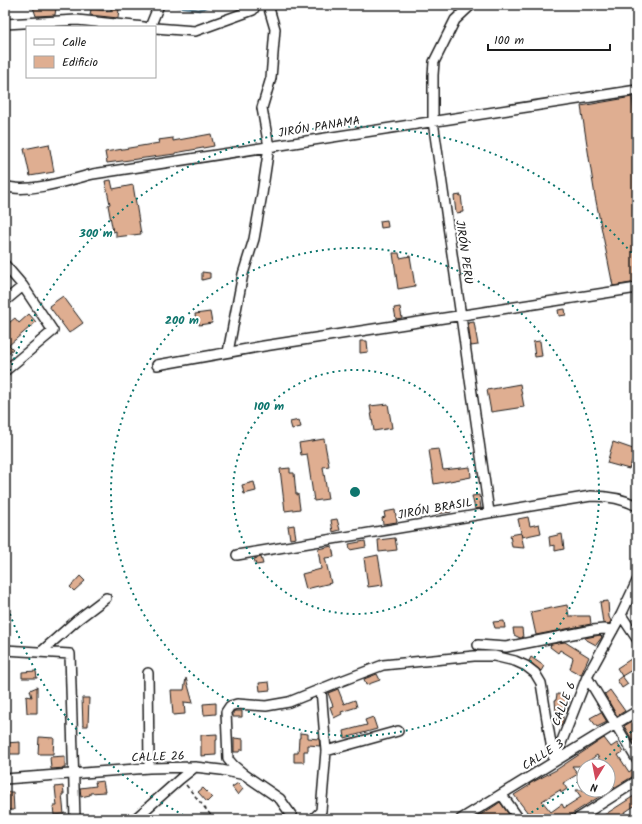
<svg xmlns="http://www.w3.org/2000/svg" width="642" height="824" font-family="Kalam,sans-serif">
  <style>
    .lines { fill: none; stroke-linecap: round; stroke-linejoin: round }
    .stream { stroke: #668ca0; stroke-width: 2.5 }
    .building { fill: #dfae91; stroke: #1c1c1c }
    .minor-casing { stroke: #1c1c1c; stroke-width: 12 }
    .path { stroke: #1c1c1c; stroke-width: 1.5; stroke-dasharray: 4 3; stroke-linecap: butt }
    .minor { stroke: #fff; stroke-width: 9 }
    .ring { fill: none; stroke: #0f766e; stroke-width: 2; stroke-dasharray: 2 4 }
    .labels { text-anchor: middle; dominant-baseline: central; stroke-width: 4; stroke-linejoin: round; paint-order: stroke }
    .street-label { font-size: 12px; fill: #1c1c1c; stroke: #fff }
    .centre { fill: #0f766e; stroke: #fff; stroke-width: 2 }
    .ring-label { font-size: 12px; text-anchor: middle; font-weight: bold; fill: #0f766e; stroke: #fff; stroke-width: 4; stroke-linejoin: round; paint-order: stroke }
  </style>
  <rect width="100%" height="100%" fill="#fff"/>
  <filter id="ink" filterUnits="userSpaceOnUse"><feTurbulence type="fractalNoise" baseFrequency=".025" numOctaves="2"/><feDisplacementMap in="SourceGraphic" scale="8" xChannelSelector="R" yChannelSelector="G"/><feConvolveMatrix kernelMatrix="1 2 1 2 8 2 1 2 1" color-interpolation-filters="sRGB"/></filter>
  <g filter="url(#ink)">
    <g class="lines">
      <!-- stream -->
      <path class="stream" d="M172 5 199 10 212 5"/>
    </g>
    <!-- building -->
    <path class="building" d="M33 7 56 8 55 15 36 16Z
      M111 8 119 9 118 18 90 15 91 9 111 11Z
      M632 97 637 134V282L613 286 595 196 581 106Z
      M211 134 214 146 175 153V154L107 163 105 152 159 143 158 140 173 138V141Z
      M49 144 54 172 30 176 24 149Z
      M111 180 113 189 133 185 141 234 116 237V231L113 232 108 205 110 204 105 181Z
      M461 195 463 212 456 213 454 196Z
      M387 220 388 227 381 228 380 221Z
      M393 253H399L400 258 410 256 415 286 398 289Z
      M202 272 210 273V278L202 280Z
      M63 296 83 323 69 333 49 306Z
      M400 307 402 318 396 319 394 308Z
      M565 309 566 315 559 316 558 310Z
      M210 312 212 323 199 325V322H196L195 314Z
      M29 314 36 322 9 345 13 349 5 356V326L15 318 19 323Z
      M474 322 478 345 471 346 468 323Z
      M360 341H367L368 352 360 353Z
      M540 341 542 356 535 357 533 342Z
      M520 384 524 407 491 412 487 390Z
      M388 404 392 428 374 431 370 406Z
      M299 420 301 427 292 429 290 422Z
      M324 439 329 466 323 467 328 499 314 501 307 454 301 455 299 443Z
      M613 442 636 450 629 469 607 463Z
      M439 449 443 470 470 467 471 477 434 484 429 450Z
      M290 468V473H294L296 494H298L300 509 285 511 280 469Z
      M254 482 256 491 244 494 242 485Z
      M479 495 481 508 475 509 472 496Z
      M450 503 451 512 436 514 435 504Z
      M395 510 397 522 383 524 382 518 385 517 384 512Z
      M528 517 530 526 539 524 541 533 522 537 518 519Z
      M337 519 340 530 333 532 331 520Z
      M294 525 296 538 290 539 288 526Z
      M521 533 524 548 512 547 510 535Z
      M562 534 564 549 555 551V545L550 546 549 537Z
      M395 538 397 550 379 552 378 540Z
      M365 541 366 547 350 550 349 544Z
      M332 546 334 557 325 558 331 583 306 589 302 574 321 569 318 549Z
      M378 555 383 585 368 587 364 558Z
      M261 557 263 564 256 565 254 559Z
      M80 576 85 581 74 591 70 587Z
      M608 601 609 617 611 621 609 624 603 623 600 602Z
      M567 605 569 616H590L591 624 536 635 531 612Z
      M504 621 505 628H495L493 622Z
      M513 628H522L523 638H520L514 635Z
      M600 635 602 637 596 645 585 639V638Z
      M565 642 589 657 581 675 570 669 573 658 560 650 558 653 550 647 551 644Z
      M637 655V667L622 676 617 668Z
      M531 657 544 666 541 671 529 661Z
      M36 671 37 678H22V672Z
      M377 674 380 680 366 685 364 679Z
      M622 676 628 684 622 688 617 680Z
      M186 678 193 703 184 702 185 714 173 715 171 690H184Z
      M269 682 270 690 260 691 259 683Z
      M37 687V713H27L26 696 32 697 30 690Z
      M338 689 344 704 355 700 357 707 341 712 342 714 334 718 330 707 333 706 328 693Z
      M610 690 625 711 617 716 604 693 605 694Z
      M557 694 570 695 567 712 563 711V721L561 726 557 725 555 700H556Z
      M82 698H89L88 726H83Z
      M216 703V714L204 715 203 704Z
      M235 711H242V717H233V712Z
      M601 712 607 722 597 727 590 718Z
      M373 717 377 729 345 738 344 731 367 725 365 720Z
      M634 720 637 723V748L624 726Z
      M300 733 308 734V738L319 739 320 746 308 745V751H304V762H294V753H298L299 738H300Z
      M217 734V740H216V755L201 756V735Z
      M39 737 54 738 53 754H38Z
      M234 738 243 739V750H240L239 752H234Z
      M604 738 611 747 617 743 623 752 618 755 629 772 637 766V774L612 789 608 782V763L603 766 597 755 586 763 588 766H572L578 774 563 783 567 789 561 793 560 790 542 801 551 812 562 804 564 808 581 797 576 790H610L564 819H537L531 812 528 813 514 795 530 785 529 784 556 770Z
      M20 742V754H5V743Z
      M65 756V768L51 769 50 757Z
      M103 781 105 792 90 793V795L81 797 80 788 96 786 95 782Z
      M238 783 243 789 238 795 232 787Z
      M63 786 64 794H62L64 814 54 815 53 806H57L55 787Z
      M203 788 212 797 207 802 198 792Z
      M5 792H13L14 810H5Z
      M637 794V804L615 819H598Z
      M500 802 512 819H474L496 805Z"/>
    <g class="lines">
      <defs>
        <path id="minor" d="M471 5 455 20 434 62 433 75V121L489 512
          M5 24 77 20 144 27
          M150 27 159 5
          M155 28 195 31 253 10 256 5
          M5 186C27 194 70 180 93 174L637 90
          M5 265 23 286 53 331 5 371
          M5 301 23 286
          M228 352 243 274 254 239 262 194 269 147 262 108 271 78 275 29 268 5
          M157 365 264 346 637 288
          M237 555 591 496C607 496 622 498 637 506
          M621 615 637 639
          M478 645 506 647 593 630 604 629 613 630
          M5 650 70 654 75 819
          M41 652 77 620 106 598
          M148 673 149 768
          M587 677 637 760
          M326 751 398 731
          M554 761 587 677 621 615 637 581
          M245 775 233 765 228 759 226 712 230 706 237 704 266 706 289 702 336 683 383 665 474 656H494L515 661 526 666 535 673 541 683 554 762
          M5 779 149 768 195 767 221 770 245 775 280 799 292 816 293 819
          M502 795 519 819
          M135 819 180 779 195 767
          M313 819 321 811 326 751 321 689
          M461 819 637 711
          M577 819 637 781"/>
      </defs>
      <!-- minor casing -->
      <use href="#minor" class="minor-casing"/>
      <!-- path -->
      <path class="path" d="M186 785 214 819"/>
      <!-- minor -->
      <use href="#minor" class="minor"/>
    </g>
  </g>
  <!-- distance rings -->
  <g class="ring">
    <circle cx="355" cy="492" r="122"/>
    <circle cx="355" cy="492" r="244"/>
    <path d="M635 727A366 366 0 0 1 600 764M583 778A366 366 0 0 1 521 818M189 818A366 366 0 0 1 6 602M6 382A366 366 0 0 1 635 257"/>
  </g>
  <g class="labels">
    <!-- street labels -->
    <g class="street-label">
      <text transform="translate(319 127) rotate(-9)">JIRÓN PANAMA</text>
      <text transform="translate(464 252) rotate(82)">JIRÓN PERU</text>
      <text transform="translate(435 509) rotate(-10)">JIRÓN BRASIL</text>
      <text transform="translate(564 704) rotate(-69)">CALLE 6</text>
      <text transform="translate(543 755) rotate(-32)">CALLE 3</text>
      <text transform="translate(158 757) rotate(-2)">CALLE 26</text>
    </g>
  </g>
  <circle cx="355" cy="492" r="6" class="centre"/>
  <g class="ring-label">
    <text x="96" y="237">300 m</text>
    <text x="182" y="324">200 m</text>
    <text x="269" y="410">100 m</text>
  </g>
  <!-- margin -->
  <rect width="642" height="824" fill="none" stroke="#fff" stroke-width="20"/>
  <rect x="10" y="10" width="622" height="804" fill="none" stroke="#1c1c1c" stroke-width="1.5" filter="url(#ink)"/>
  <!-- legend -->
  <rect x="26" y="26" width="130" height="52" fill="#ffffff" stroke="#a4a4a4"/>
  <rect x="34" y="39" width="20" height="6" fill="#ffffff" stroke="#a4a4a4"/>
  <text x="62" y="46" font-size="12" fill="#1c1c1c">Calle</text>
  <rect x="34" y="56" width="20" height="12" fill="#dfae91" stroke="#a4a4a4"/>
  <text x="62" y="66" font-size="12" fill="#1c1c1c">Edificio</text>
  <!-- north arrow -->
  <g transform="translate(596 778) rotate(190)"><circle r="19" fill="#ffffff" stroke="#a4a4a4"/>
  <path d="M0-3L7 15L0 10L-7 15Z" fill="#d1495b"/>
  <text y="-6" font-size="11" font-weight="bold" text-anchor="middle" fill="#1c1c1c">N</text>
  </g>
  <!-- scale -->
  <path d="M488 44v6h122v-6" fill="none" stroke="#1c1c1c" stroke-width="2"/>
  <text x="494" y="44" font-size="12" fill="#1c1c1c" stroke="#ffffff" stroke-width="3" paint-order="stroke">100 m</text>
</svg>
